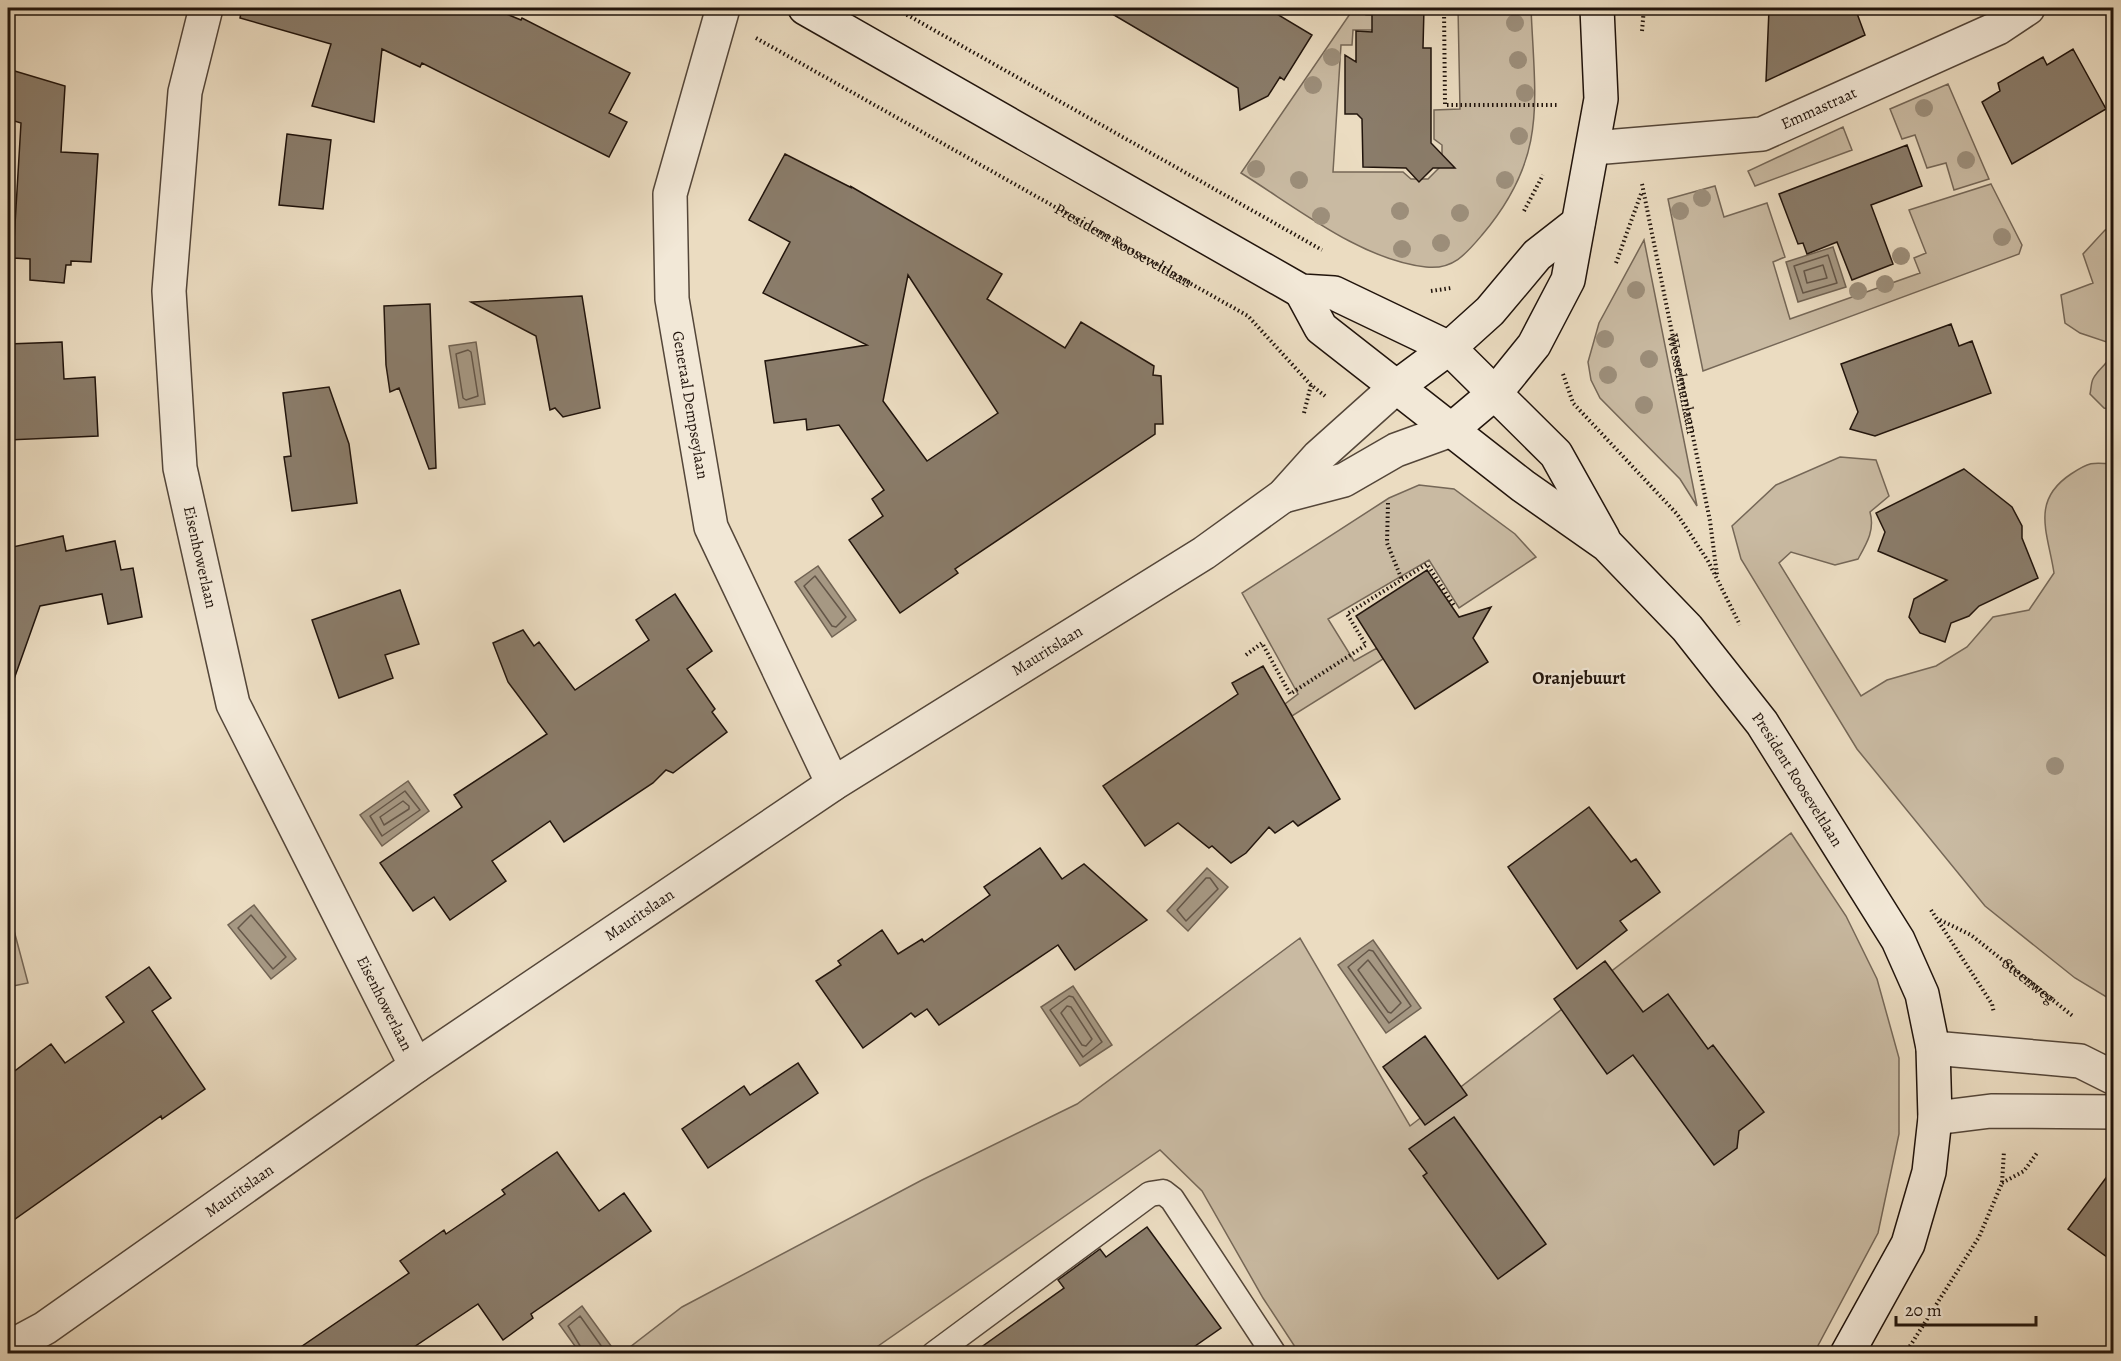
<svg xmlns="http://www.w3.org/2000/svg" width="2121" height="1361" font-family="Alegreya,serif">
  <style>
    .green { fill: #c9baa2; stroke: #756757; stroke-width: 1.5 }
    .water { fill: #a69883; stroke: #716353; stroke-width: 1.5 }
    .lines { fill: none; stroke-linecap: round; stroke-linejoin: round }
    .shore { stroke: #645648; stroke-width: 1.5 }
    .building { fill: #8a7c6a; stroke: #21140c; stroke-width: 1.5; fill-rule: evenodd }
    .lane-casing { stroke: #544639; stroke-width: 27 }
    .street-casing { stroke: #544639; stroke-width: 36 }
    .secondary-casing { stroke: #21140c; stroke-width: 36 }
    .path { stroke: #21140c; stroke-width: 4; stroke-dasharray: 1.5 3; stroke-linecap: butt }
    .lane { stroke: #f2e8d7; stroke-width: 24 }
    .street { stroke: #f2e8d7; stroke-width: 33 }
    .secondary { stroke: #f2e8d7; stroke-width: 33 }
    .tree { fill: #9c8e7a }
    .labels { text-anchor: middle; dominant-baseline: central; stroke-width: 4.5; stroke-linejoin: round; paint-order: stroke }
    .street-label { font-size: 16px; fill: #21140c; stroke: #f2e8d7 }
    .neighbourhood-label { font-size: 18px; font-weight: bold; fill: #21140c; stroke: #f2e8d7 }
  </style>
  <rect width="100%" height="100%" fill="#ebdcc1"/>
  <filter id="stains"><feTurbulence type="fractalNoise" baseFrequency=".00333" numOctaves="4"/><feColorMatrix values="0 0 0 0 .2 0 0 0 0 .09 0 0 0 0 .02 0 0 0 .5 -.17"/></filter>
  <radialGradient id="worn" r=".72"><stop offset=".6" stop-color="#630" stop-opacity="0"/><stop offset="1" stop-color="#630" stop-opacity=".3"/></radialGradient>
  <!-- green -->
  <path class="green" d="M1354 8H1366V15L1394 16V30H1353L1352 45H1341L1333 172H1403L1411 179H1428L1442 165V145L1434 139V110L1460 109 1458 8H1531C1535 103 1548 157 1482 235 1466 254 1453 270 1426 267 1361 260 1296 207 1241 173Z
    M1948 84 1989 179 1954 190 1946 163 1927 168 1915 135 1902 139 1890 109Z
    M1843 127 1852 150 1755 186 1748 171Z
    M1991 184 2022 245 2019 254 1703 371 1668 199 1715 186 1724 217 1767 203 1785 257 1773 262 1790 319 1920 273 1914 258 1926 253 1909 210Z
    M2113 226V410L2104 408 2090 394C2091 390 2091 383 2093 379 2100 365 2117 361 2107 342L2080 333 2065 323 2061 295 2093 283 2083 254 2105 230Z
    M1644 240 1697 506 1680 479 1600 398 1591 380 1588 362 1599 323Z
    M1840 457 1876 460 1889 496 1870 512C1875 530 1867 543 1858 559L1835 565 1791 552 1779 563 1861 696 1887 680 1936 666 1967 647 1993 617 2029 610 2054 573C2048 533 2030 501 2071 474 2089 462 2092 462 2113 464V1001L2075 978 1985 906 1857 749 1741 559 1732 526 1776 485Z
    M1419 485 1454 489 1515 534 1536 557 1459 608 1429 560 1328 619 1354 661 1377 648 1383 659 1292 716 1285 704 1298 694 1242 593 1389 498Z
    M1791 833 1846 916 1877 979 1899 1058V1134L1878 1233 1814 1353H1299L1263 1298 1202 1191 1160 1150 868 1353 621 1354 682 1307 922 1180 1077 1104 1300 938 1410 1126Z
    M8 908 28 983 8 987Z"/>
  <!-- water -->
  <path class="water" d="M1833 247 1846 287 1798 302 1786 262Z
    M476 342 485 404 459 408 449 346Z
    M818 566 856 620 832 637 795 582Z
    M408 781 429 811 382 846 360 815Z
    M1207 868 1228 887 1188 931 1167 911Z
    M254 905 296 959 271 979 228 925Z
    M1373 940 1421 1008 1386 1033 1338 965Z
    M1073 986 1112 1045 1080 1066 1041 1007Z
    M582 1306 614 1350 609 1353H580L559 1324Z"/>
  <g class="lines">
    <!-- shore -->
    <path class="shore" d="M1828 255 1837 283 1803 293 1794 266Z
      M1823 265 1827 278 1807 283 1804 271Z
      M468 350 471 352 478 396 466 400 463 398 456 354Z
      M815 576 846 617 836 627 832 626 804 586Z
      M405 791 420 810 382 836 370 816Z
      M403 801 409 806V809L384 825 380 817Z
      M1206 878H1210L1218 889 1186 921 1177 910Z
      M251 915 286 957 273 969 238 928Z
      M1369 950 1373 951 1411 1006 1389 1023 1348 967Z
      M1368 960 1401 1003 1391 1013 1388 1012 1358 970Z
      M1069 996 1073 997 1102 1042 1083 1057 1050 1010Z
      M1067 1006 1071 1007 1092 1039 1086 1046 1082 1045 1061 1013Z
      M585 1354 568 1326 580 1316 607 1354"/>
  </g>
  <!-- building -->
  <path class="building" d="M242 8H492L521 20 522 18 630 73 609 113 627 122 609 157 422 63 420 67 382 49 374 122 312 106 331 44 240 18Z
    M1102 8H1267L1312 35 1284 80 1280 77 1268 96 1240 110 1238 88Z
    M1372 8H1424L1423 48H1431V143L1455 168H1433L1419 182 1406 168 1363 167 1362 119 1357 114H1345V55L1356 62V31L1372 32Z
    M1783 8H1855L1865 35 1766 81 1769 9Z
    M2073 49 2106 109 2012 164 1982 102 2000 91 1998 83 2043 57 2047 65Z
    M8 69 65 86 61 152 98 154 91 262 71 261V265H66L64 283 30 280V259L13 258 21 123 8 119Z
    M287 134 331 140 323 209 279 205Z
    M1907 145 1922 186 1871 205 1893 264 1852 280 1837 242 1807 254 1803 243 1798 244 1779 194Z
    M785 154 852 188 850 186 1002 274 987 299 1065 348 1081 322 1154 366 1153 375 1161 376 1163 424H1155V434L955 569 958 573 900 613 849 540 883 516 872 499 884 490 839 425 807 430 806 419 774 423 765 361 867 345 763 293 790 242 749 220ZM908 275 998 413 927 461 883 401Z
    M582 296 600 408 563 417 555 408 550 410 536 336 471 302Z
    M430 304 436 468 429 469 399 388 390 392 386 365 384 306Z
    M1951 324 1959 346 1972 341 1991 393 1875 436 1850 429 1858 412 1841 364Z
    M62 342 64 379 95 377 98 436 8 440V344Z
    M329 387 349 444 357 503 292 511 284 457 291 456 283 393Z
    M1964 469 2012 507 2022 526V538L2038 578 1979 606 1969 616 1951 623 1945 642 1920 633 1909 617 1914 599 1947 580 1878 551 1885 532 1876 513Z
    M63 536 66 551 115 541 121 570 133 568 142 617 108 624 102 594 40 606 13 682 8 681V548Z
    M1427 570 1459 617 1491 607 1473 638 1488 662 1415 709 1356 616Z
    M400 590 419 644 385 655 393 678 339 698 312 620Z
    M675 594 712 651 687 669 715 709 712 712 727 732 673 773 666 770 653 783 564 842 550 821 492 861 506 881 450 920 434 897 413 911 380 863 462 807 454 795 547 734 508 682 493 643 523 630 534 646 539 642 575 690 649 640 636 620Z
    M1263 666 1340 799 1298 826 1293 821 1275 833 1269 827 1246 853 1231 863 1212 846 1209 848 1178 823 1145 846 1103 786 1238 694 1232 683Z
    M1589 807 1631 862 1636 859 1660 892 1620 921 1627 930 1577 969 1508 867Z
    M1040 848 1062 879 1084 864 1147 920 1075 970 1058 945 939 1025 927 1009 915 1017 911 1013 863 1048 816 981 841 965 838 961 882 930 898 954 922 939 924 942 990 895 984 887Z
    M1605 961 1643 1012 1668 994 1708 1049 1713 1045 1764 1112 1739 1131 1737 1148 1714 1165 1633 1055 1607 1074 1554 999Z
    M149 967 171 998 152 1011 205 1089 162 1119 161 1116 8 1224V1076L51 1044 65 1063 124 1022 106 997Z
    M1425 1036 1467 1095 1425 1125 1383 1067Z
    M798 1063 818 1093 708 1168 682 1129 744 1086 750 1095Z
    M1454 1117 1546 1244 1498 1279 1423 1176 1427 1173 1409 1149Z
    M557 1152 599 1211 624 1193 651 1231 531 1314 533 1318 503 1340 478 1304 405 1353H292L409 1273 400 1261 444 1230 446 1234 505 1194 502 1190Z
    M2114 1167V1262L2068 1229Z
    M1147 1227 1221 1328 1185 1353H973L1064 1288 1058 1280 1100 1249 1106 1257Z"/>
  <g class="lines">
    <defs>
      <path id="lane" d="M934 1354 1150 1194 1163 1192 1172 1199 1274 1354"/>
      <g id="street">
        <path id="s4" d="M206 8 185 92 169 291 180 468 233 704 416 1066"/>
        <path id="s5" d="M723 8 670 194 672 299 711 527 833 784"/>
        <path id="s6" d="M1593 148 1762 134 1998 28 2028 8"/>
        <path d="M1283 496 1344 480 1396 450 1451 430"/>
        <path d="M1933 1048 2080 1061 2114 1078"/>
        <path d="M1935 1118 1991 1111 2114 1112"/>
        <path id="s7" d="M8 1348 45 1328 416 1066 833 784 1204 553 1283 496 1318 457 1395 388"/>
      </g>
      <g id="secondary">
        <path d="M805 8 1301 291 1334 293 1449 348 1556 454 1603 538"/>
        <path id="s8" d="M1301 291 1321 328 1523 486 1607 545 1687 628 1762 723 1898 940 1922 994 1933 1048 1935 1118 1929 1172 1908 1244 1847 1354"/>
        <path d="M1395 388 1449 348 1490 311 1537 255 1578 223"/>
        <path d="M1451 430 1496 392 1534 345 1568 280 1601 99 1597 8"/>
      </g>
    </defs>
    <!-- lane casing -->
    <use href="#lane" class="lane-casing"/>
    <!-- street casing -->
    <use href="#street" class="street-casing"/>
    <!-- secondary casing -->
    <use href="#secondary" class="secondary-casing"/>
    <!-- path -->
    <g class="path">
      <path d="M895 8 1322 250"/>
      <path d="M1444 8 1445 105H1557"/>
      <path d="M1642 31 1644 8"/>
      <path id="s1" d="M756 38 1248 316 1311 385 1325 396"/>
      <path id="s2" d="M1642 184 1710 521 1717 575"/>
      <path d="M1524 211 1543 175"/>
      <path d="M1616 263 1642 191"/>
      <path d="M1431 291 1451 288"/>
      <path d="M1563 374 1573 403 1677 514 1708 561 1740 625"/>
      <path d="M1304 413 1311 385"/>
      <path d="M1388 503 1387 543 1402 580"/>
      <path d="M1246 655 1262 643 1290 694 1366 645 1347 614 1427 564 1455 607"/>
      <path d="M1931 910 1992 1004 1994 1013"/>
      <path id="s3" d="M1940 920 1971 935 2074 1017"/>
      <path d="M2002 1183 2024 1171 2037 1153"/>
      <path d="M1905 1354 1979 1237 2002 1183 2004 1151"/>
    </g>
    <!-- lane -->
    <use href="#lane" class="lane"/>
    <!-- street -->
    <use href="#street" class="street"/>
    <!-- secondary -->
    <use href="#secondary" class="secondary"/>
  </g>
  <!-- trees -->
  <g class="tree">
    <circle cx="1515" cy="23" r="9"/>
    <circle cx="1332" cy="57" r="9"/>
    <circle cx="1518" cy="60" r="9"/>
    <circle cx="1313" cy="85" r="9"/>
    <circle cx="1525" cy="93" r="9"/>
    <circle cx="1924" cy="108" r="9"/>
    <circle cx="1519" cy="136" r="9"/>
    <circle cx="1966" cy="160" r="9"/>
    <circle cx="1256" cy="169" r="9"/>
    <circle cx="1299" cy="180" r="9"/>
    <circle cx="1505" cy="180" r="9"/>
    <circle cx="1702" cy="198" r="9"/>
    <circle cx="1400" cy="211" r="9"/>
    <circle cx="1680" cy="211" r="9"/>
    <circle cx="1460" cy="213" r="9"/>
    <circle cx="1321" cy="216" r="9"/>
    <circle cx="2002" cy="237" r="9"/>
    <circle cx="1441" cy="243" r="9"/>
    <circle cx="1402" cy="249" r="9"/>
    <circle cx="1901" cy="256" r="9"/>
    <circle cx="1885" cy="284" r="9"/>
    <circle cx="1636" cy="290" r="9"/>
    <circle cx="1858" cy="291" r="9"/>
    <circle cx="1605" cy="339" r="9"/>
    <circle cx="1649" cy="359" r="9"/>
    <circle cx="1608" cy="375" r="9"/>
    <circle cx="1644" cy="405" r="9"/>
    <circle cx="2055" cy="766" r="9"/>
  </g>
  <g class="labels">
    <!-- street labels -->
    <g class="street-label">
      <text stroke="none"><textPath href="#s6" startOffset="232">Emmastraat</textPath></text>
      <text stroke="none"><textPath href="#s1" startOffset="422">President Rooseveltlaan</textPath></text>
      <text stroke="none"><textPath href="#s2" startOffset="204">Wesselmanlaan</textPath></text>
      <text stroke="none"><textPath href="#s5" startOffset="406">Generaal Dempseylaan</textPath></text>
      <text stroke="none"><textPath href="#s4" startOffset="555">Eisenhowerlaan</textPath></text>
      <text stroke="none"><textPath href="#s7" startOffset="1252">Mauritslaan</textPath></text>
      <text stroke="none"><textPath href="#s8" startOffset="704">President Rooseveltlaan</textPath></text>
      <text stroke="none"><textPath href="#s7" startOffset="766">Mauritslaan</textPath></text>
      <text stroke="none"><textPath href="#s3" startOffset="108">Steenweg</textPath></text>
      <text stroke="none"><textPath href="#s4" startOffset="1041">Eisenhowerlaan</textPath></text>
      <text stroke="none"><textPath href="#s7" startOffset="280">Mauritslaan</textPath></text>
    </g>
    <!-- neighbourhood labels -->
    <g class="neighbourhood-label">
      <text x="1579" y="678">Oranjebuurt</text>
    </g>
  </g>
  <!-- margin -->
  <rect width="2121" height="1361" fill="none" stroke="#ebdcc1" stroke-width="30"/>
  <rect x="9" y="9" width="2103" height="1343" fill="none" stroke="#21140c" stroke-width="3"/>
  <rect x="15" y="15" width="2091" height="1331" fill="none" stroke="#21140c" stroke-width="1.5"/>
  <!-- scale -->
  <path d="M1896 1316v9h140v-9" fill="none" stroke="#21140c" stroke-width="3"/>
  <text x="1905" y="1316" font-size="18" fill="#21140c" stroke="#f2e8d7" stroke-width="4.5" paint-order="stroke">20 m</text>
  <rect width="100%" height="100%" filter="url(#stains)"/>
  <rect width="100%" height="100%" fill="url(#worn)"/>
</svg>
